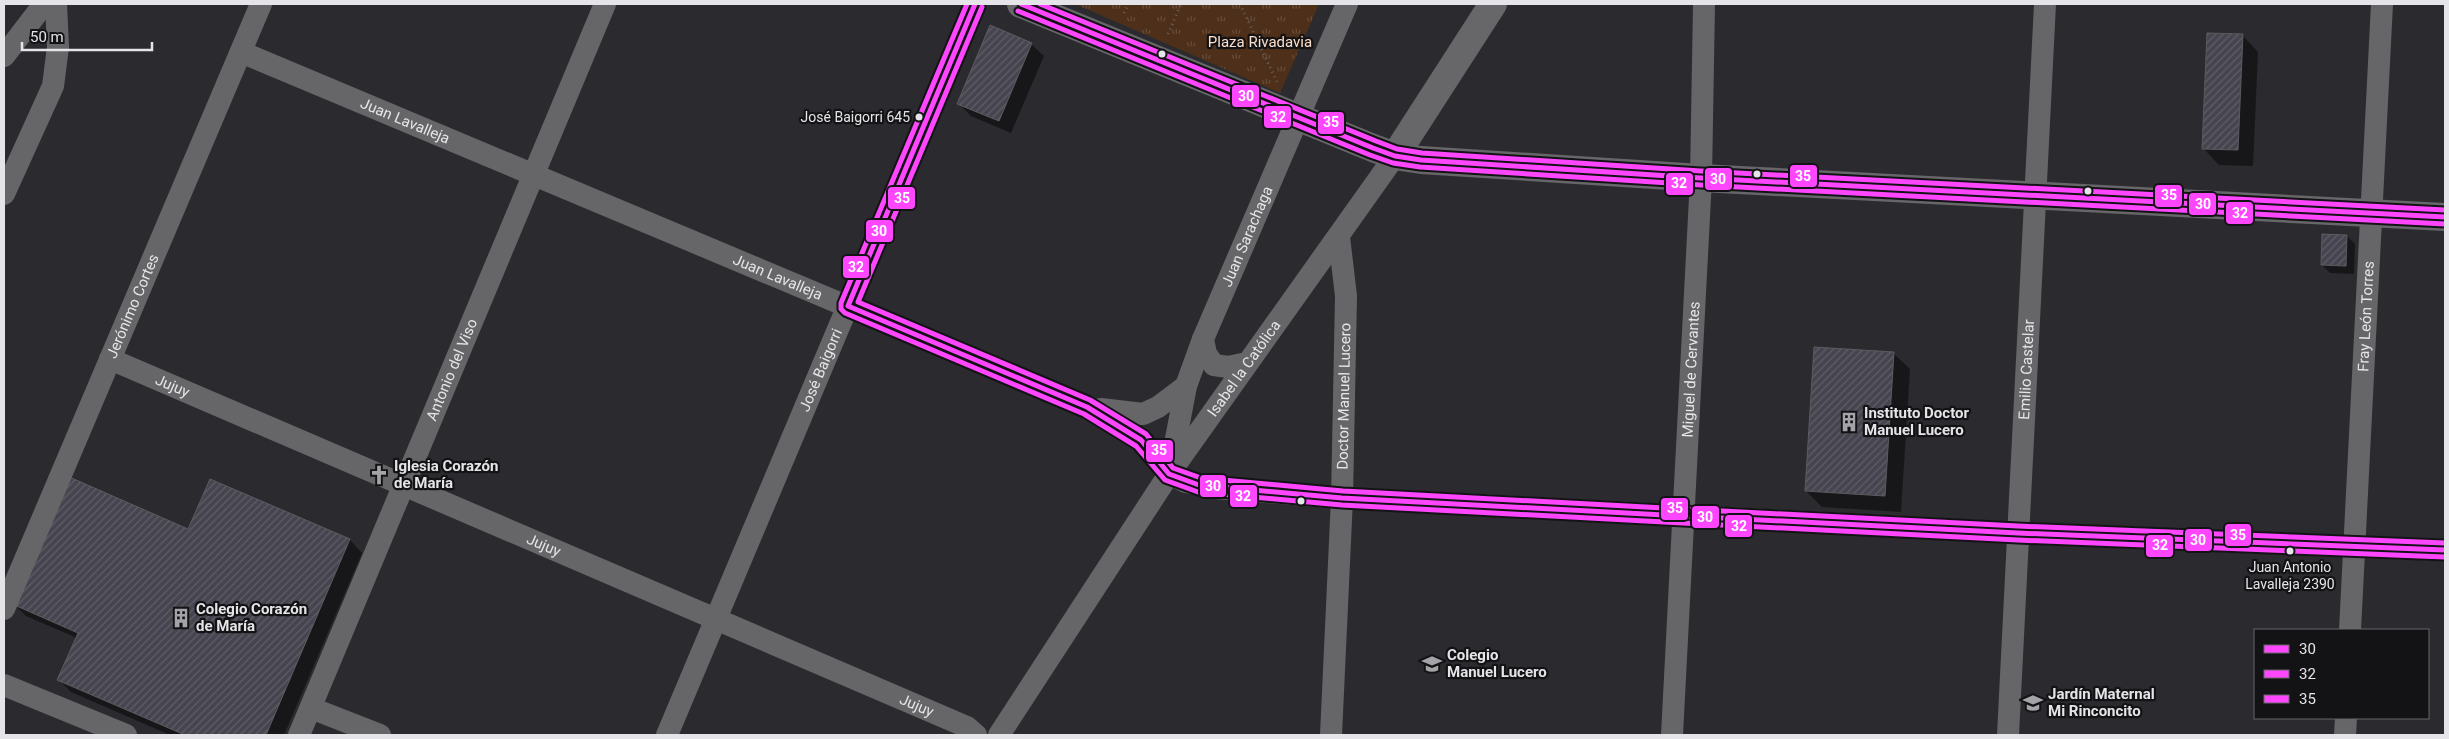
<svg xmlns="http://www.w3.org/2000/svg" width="2449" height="739" font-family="Roboto,sans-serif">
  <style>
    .park { fill: url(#park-tufts) }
    .shadow { fill: #0007 }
    .building { fill: url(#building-hatch); stroke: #5c5c60 }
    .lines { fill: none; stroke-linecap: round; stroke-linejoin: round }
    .path { stroke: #636365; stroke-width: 3; stroke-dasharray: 1 4; stroke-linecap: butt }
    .minor { stroke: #666668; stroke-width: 22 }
    .major { stroke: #67676a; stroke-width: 28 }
    .bus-1-casing { stroke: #131315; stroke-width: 9 }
    .bus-2-casing { stroke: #131315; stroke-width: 9 }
    .bus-3-casing { stroke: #131315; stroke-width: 9 }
    .bus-1 { stroke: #fe46ff; stroke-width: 5 }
    .bus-2 { stroke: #fe46ff; stroke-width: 5 }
    .bus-3 { stroke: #fe46ff; stroke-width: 5 }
    .bus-dot { fill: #e5e5e9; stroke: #131315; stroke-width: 2 }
    .labels { text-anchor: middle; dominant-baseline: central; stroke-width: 4.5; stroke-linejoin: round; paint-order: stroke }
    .bus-label { font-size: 14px; fill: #e5e5e9; stroke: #131315; text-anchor: end }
    .park-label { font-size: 15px; fill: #fcdec9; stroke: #131315 }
    .street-label { font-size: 15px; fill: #e5e5e9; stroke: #131315 }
    .poi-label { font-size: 15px; font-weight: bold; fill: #e5e5e9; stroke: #131315; text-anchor: start }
    .line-badge { stroke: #131315; stroke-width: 2 }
    .badge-label { font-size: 14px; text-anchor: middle; font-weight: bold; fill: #fff }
  </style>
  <defs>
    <pattern id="park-tufts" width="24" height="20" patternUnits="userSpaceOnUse" patternTransform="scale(1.25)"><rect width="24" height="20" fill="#4e2f19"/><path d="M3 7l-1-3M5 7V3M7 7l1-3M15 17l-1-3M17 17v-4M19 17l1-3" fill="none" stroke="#674d3a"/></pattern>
    <pattern id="building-hatch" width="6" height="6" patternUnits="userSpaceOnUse" patternTransform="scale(1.25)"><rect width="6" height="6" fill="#45444f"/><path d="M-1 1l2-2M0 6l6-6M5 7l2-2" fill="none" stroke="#605f68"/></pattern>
  </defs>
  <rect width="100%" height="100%" fill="#2b2b2f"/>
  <!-- park -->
  <path class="park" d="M1075 4H1319L1280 93Z"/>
  <!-- shadow -->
  <path class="shadow" d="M2242 35 2258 52 2253 166 2219 165 2203 148Z
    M1031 44 1044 56 1011 133 971 116 958 103Z
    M2347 236 2355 244 2354 274 2330 273 2322 265Z
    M1893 353 1910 369 1901 512 1822 507 1806 491Z
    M210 480 350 540 362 553 284 735H170L71 692 59 680 77 638 26 616 14 604 189 530Z"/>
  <!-- building -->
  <path class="building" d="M990 25 1032 43 999 121 957 104Z
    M2207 33 2243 34 2238 150 2202 149Z
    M2322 234 2347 235 2346 266 2321 265Z
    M1814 347 1894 352 1885 496 1805 491Z
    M67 476 188 529 210 479 350 539 266 735H185L57 680 78 633 12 604Z"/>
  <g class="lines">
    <!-- path -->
    <path class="path" d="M1240 4 1277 82
      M1124 13 1128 4
      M1168 34 1181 4"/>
    <!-- minor -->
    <g class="minor">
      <path id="s1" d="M241 52 1087 407 1141 440 1169 474 1186 482 1216 488 1342 498 2018 533 2445 550"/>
      <path d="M4 56 44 4"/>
      <path d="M4 194 53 86 58 47 56 4"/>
      <path d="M1203 339 1206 354 1214 365 1228 367 1247 363"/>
      <path id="s2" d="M110 359 967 727 976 735"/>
      <path d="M1101 409 1143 414 1158 407 1186 386"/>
      <path id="s3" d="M1171 465 1186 386 1203 339 1347 4"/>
      <path id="s4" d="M4 609 261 4"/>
      <path id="s5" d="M2350 630 2382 4"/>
      <path d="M4 685 126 735"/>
      <path d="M311 708 380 735"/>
      <path id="s6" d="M299 735 605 4"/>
      <path id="s7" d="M667 735 975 4"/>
      <path id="s8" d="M999 735 1169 474 1395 156"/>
      <path id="s9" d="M1331 735 1342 498 1346 296 1339 237"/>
      <path id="s10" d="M1672 735 1701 178 1704 4"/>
      <path id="s11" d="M2008 735 2045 4"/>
      <path d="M2345 735 2346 718"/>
    </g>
    <!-- major -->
    <path class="major" d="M1021 4 1373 148 1395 156 1421 160 1701 178 2445 217
      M1395 156 1493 4"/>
    <defs>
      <path id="bus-1" d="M975 4 848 306 1087 407 1141 440 1169 474 1199 485 1342 498 1683 516 2018 533 2445 550
        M1021 4 1373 148 1395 156 1421 160 1701 178 2445 217"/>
      <path id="bus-2" d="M967 4 841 303V309L845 313 1084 414 1136 446 1165 480 1198 492 1342 505 1683 523 2018 540 2445 557
        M1018 11 1370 155 1393 163 1420 167 1701 185 2445 224"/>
      <path id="bus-3" d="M1040 4 1376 141 1397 149 1422 153 1701 171 2445 210
        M982 7 858 302 1090 400 1146 434 1173 468 1201 478 1343 491 1683 509 2018 526 2445 543"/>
    </defs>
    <!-- bus-1 casing -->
    <use href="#bus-1" class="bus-1-casing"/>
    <!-- bus-2 casing -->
    <use href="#bus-2" class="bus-2-casing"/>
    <!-- bus-3 casing -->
    <use href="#bus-3" class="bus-3-casing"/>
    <!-- bus-1 -->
    <use href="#bus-1" class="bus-1"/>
    <!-- bus-2 -->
    <use href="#bus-2" class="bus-2"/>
    <!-- bus-3 -->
    <use href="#bus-3" class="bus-3"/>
  </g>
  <!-- icons -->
  <defs>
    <symbol id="building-bare" viewBox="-9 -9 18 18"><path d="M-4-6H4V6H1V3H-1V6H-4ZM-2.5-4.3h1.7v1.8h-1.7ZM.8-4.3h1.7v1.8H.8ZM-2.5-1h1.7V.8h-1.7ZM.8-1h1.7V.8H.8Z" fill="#a4a4a8" stroke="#131315" stroke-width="2.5" paint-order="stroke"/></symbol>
    <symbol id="church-bare" viewBox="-9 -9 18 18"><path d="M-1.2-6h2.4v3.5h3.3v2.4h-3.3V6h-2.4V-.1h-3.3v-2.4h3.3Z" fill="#a4a4a8" stroke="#131315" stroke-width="2.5" paint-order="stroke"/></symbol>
    <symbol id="school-bare" viewBox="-9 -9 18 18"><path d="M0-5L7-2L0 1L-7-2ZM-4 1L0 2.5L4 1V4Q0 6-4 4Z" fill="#a4a4a8" stroke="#131315" stroke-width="2.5" paint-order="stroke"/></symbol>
  </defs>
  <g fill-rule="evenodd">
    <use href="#building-bare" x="1835" y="408" width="28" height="28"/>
    <use href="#church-bare" x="365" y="461" width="28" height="28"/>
    <use href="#building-bare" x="167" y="604" width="28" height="28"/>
    <use href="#school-bare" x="1418" y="650" width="28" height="28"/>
    <use href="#school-bare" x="2019" y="689" width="28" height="28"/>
  </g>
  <!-- markers -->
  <g class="bus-dot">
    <circle cx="1162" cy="54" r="4.5"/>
    <circle cx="919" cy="117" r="4.5"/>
    <circle cx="1757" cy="174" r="4.5"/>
    <circle cx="2088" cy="191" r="4.5"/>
    <circle cx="1301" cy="501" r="4.5"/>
    <circle cx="2290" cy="551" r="4.5"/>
  </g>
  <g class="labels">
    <!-- bus labels -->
    <g class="bus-label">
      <text x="910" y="117">José Baigorri 645</text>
      <text x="2290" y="567" text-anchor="middle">Juan Antonio<tspan x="2290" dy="17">Lavalleja 2390</tspan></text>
    </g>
    <!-- park labels -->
    <g class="park-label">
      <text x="1260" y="42">Plaza Rivadavia</text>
    </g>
    <!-- street labels -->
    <g class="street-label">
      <text stroke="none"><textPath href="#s1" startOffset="178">Juan Lavalleja</textPath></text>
      <text stroke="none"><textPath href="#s3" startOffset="242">Juan Sarachaga</textPath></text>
      <text stroke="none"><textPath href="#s1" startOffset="582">Juan Lavalleja</textPath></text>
      <text stroke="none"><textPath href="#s4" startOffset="329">Jerónimo Cortes</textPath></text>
      <text stroke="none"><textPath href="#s5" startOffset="314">Fray León Torres</textPath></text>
      <text stroke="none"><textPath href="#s8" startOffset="441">Isabel la Católica</textPath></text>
      <text stroke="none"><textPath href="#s6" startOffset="396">Antonio del Viso</textPath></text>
      <text stroke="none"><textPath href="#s11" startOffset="366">Emilio Castelar</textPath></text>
      <text stroke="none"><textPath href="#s7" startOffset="396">José Baigorri</textPath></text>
      <text stroke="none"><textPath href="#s10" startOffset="366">Miguel de Cervantes</textPath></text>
      <text stroke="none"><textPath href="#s2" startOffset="68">Jujuy</textPath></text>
      <text stroke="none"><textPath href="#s9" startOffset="339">Doctor Manuel Lucero</textPath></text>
      <text stroke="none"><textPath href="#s2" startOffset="472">Jujuy</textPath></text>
      <text stroke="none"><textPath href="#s2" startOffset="878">Jujuy</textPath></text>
    </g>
    <!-- poi labels -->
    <g class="poi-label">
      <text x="1864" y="413">Instituto Doctor<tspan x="1864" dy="17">Manuel Lucero</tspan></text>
      <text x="394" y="466">Iglesia Corazón<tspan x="394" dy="17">de María</tspan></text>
      <text x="196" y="609">Colegio Corazón<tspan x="196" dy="17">de María</tspan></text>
      <text x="1447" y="655">Colegio<tspan x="1447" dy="17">Manuel Lucero</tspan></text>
      <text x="2048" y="694">Jardín Maternal<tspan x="2048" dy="17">Mi Rinconcito</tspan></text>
    </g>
  </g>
  <g class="line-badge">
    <rect x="1231" y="84" width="29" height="24" rx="5" fill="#fe46ff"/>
    <rect x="1263" y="105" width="29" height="24" rx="5" fill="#fe46ff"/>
    <rect x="1317" y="111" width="28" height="24" rx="5" fill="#fe46ff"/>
    <rect x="1789" y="164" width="29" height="24" rx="5" fill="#fe46ff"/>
    <rect x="1704" y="167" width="29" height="24" rx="5" fill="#fe46ff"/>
    <rect x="1665" y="172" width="29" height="24" rx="5" fill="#fe46ff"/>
    <rect x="2154" y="184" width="29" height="24" rx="5" fill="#fe46ff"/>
    <rect x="887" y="186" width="29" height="24" rx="5" fill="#fe46ff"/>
    <rect x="2188" y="192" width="29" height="24" rx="5" fill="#fe46ff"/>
    <rect x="2225" y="201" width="29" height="24" rx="5" fill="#fe46ff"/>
    <rect x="865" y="219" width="29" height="24" rx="5" fill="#fe46ff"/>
    <rect x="842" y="255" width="28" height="24" rx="5" fill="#fe46ff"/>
    <rect x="1145" y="439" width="29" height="24" rx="5" fill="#fe46ff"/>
    <rect x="1199" y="474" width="28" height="24" rx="5" fill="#fe46ff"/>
    <rect x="1229" y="484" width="29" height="24" rx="5" fill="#fe46ff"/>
    <rect x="1660" y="497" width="29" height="24" rx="5" fill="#fe46ff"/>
    <rect x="1691" y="505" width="29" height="24" rx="5" fill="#fe46ff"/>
    <rect x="1724" y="514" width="29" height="24" rx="5" fill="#fe46ff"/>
    <rect x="2224" y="523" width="28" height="24" rx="5" fill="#fe46ff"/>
    <rect x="2184" y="528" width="29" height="24" rx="5" fill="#fe46ff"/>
    <rect x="2145" y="534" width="29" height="24" rx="5" fill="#fe46ff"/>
  </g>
  <g class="badge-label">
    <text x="1246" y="101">30</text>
    <text x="1278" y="122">32</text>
    <text x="1331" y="127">35</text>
    <text x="1803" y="181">35</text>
    <text x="1718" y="184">30</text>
    <text x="1679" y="188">32</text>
    <text x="2169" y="200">35</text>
    <text x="902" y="203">35</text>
    <text x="2203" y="209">30</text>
    <text x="2240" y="218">32</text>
    <text x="879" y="236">30</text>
    <text x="856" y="272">32</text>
    <text x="1159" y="455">35</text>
    <text x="1213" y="491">30</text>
    <text x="1243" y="501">32</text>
    <text x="1675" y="513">35</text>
    <text x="1705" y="522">30</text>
    <text x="1739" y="531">32</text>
    <text x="2238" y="540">35</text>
    <text x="2198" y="545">30</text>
    <text x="2160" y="550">32</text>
  </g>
  <!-- border -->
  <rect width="2449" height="739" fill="none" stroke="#e5e5e9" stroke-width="10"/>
  <!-- legend -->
  <rect x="2254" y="629" width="175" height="90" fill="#131315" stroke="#67676a"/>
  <rect x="2264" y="645" width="25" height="8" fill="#fe46ff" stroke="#67676a"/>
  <text x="2299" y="654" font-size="15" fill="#e5e5e9">30</text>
  <rect x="2264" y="670" width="25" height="8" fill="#fe46ff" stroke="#67676a"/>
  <text x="2299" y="679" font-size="15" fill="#e5e5e9">32</text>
  <rect x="2264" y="695" width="25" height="8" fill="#fe46ff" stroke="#67676a"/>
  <text x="2299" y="704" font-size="15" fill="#e5e5e9">35</text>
  <!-- scale -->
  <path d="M22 42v8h130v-8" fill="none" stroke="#e5e5e9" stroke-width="2.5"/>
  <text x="30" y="42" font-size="15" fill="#e5e5e9" stroke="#131315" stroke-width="4" paint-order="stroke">50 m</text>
</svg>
